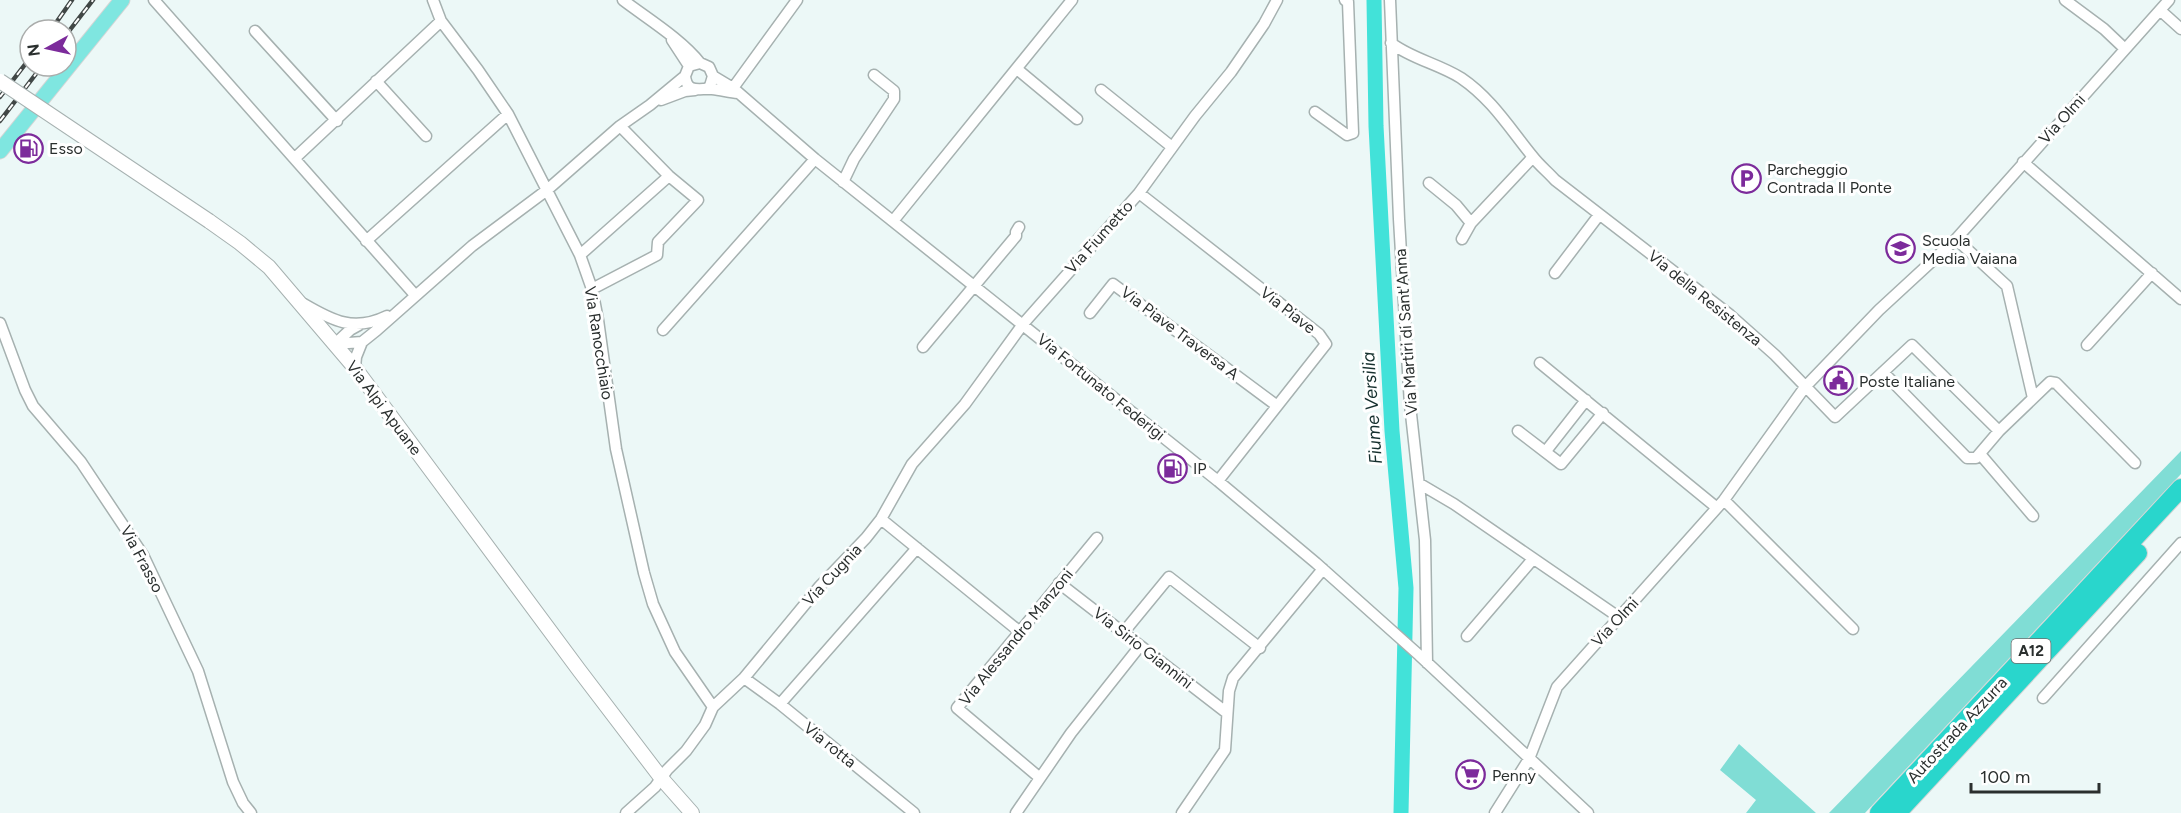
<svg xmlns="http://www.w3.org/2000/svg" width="2181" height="813" font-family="Figtree,sans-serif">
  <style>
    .green { fill: #80ddd5 }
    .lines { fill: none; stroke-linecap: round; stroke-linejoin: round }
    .river { stroke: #42e2d9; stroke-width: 15 }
    .street-casing { stroke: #a6b1b0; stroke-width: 13 }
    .secondary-casing { stroke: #a6b1b0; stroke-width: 16 }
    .primary-casing { stroke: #d4d5d5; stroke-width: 17 }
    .highway-casing { stroke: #d4d5d5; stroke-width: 20 }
    .street { stroke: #fff; stroke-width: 10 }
    .secondary { stroke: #fff; stroke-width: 14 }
    .primary { stroke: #7fe6e0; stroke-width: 15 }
    .highway { stroke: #29d6cc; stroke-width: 18 }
    .rail-casing { stroke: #414746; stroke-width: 4.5 }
    .rail { stroke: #fff; stroke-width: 2; stroke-dasharray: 7; stroke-linecap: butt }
    .secondary-bridge-casing { stroke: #a6b1b0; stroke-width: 16; stroke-linecap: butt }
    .secondary-bridge { stroke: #fff; stroke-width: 14 }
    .labels { text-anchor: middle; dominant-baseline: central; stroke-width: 6; stroke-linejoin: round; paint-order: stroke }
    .shield { fill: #fff; stroke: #6a6d6d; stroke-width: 1.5 }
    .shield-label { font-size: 15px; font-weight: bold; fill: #2a2f2e }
    .street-label { font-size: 16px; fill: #2a2f2e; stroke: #fff }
    .poi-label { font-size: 16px; fill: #2a2f2e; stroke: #fff; text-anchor: start }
    .water-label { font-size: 18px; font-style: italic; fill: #16302e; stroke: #fff }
  </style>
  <rect width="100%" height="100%" fill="#ecf8f7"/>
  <!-- green -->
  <path class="green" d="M2181 451V474L1865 813H1829Z
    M1739 744 1816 813H1746L1756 800 1720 770Z"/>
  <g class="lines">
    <!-- river -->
    <path class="river" d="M1374 0 1376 126 1392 431 1406 588 1401 813"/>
    <defs>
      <path id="street" d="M154 0 415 295
        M433 0 441 21 478 70 508 114 580 255 592 289 598 320 616 449 644 573 653 604 675 652 713 707
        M623 0C648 19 681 39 700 63
        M1390 0 1399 219 1410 405 1425 540 1427 663
        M2065 0 2104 29 2124 48
        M2161 11 2181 29
        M255 31 337 121
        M672 40 689 66
        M1391 43C1412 59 1439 64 1461 78 1492 99 1510 129 1533 157 1539 165 1548 172 1555 180L1730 315 1775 355 1835 417 1912 345 1999 431 1976 458H1967L1883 372
        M1017 69 1077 119
        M713 76 733 88 815 159 1218 481 1316 563 1419 655 1588 813
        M376 81 426 136
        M733 88 797 0
        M706 89 710 86 713 76 709 67 700 63 689 66 685 76C687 94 699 88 712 89 721 90 729 92 738 93
        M1101 90 1172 147
        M661 100 685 91 695 90
        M1315 112 1347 135 1353 133 1348 2 1345 0
        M295 158 441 21
        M2023 162 2181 299
        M843 182 854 159 894 99V91L874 75
        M1429 183 1456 205 1471 223
        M1139 193 1319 334 1326 344 1218 481
        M893 221 1072 0
        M1462 239 1471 223 1533 157
        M1956 239 2007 286 2033 398
        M366 241 508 114
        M580 255 669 176
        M1555 273 1599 215
        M592 289 657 255 658 242 698 200 669 176 620 126
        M304 304C333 321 354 332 387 316
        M1090 313 1113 284 1276 405
        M0 323 25 390 33 406 81 462 143 555 198 671 233 782 243 803 251 813
        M663 330 815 159
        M335 344 362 342 377 330 472 246 547 190 620 126 650 105 685 76
        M335 344 350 330 359 325
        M2087 345 2152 273
        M923 347 1016 236V232L1019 227
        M1540 363 1716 507
        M355 368 356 357 362 342
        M1518 431 1561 464 1603 413
        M1999 431 2050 382 2056 383 2135 463
        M1546 451 1586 400
        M1980 454 2033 516
        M1420 484 1454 504 1620 618
        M1724 500 1853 629
        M881 519 1020 632
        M1059 583 1227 713
        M1123 633 1169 577 1260 648
        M1467 636 1533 559
        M744 678 780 704 914 813
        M2043 698 2181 543
        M780 704 917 548
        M1040 778 957 708 1097 538
        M626 813 655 787 667 770 686 751 705 725 713 707 744 678 820 586 866 538 881 519 912 464 965 404 1023 324 1139 193 1195 116 1231 72 1264 24 1277 0
        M1016 813 1071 733 1140 646
        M1182 813 1225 750 1229 691 1233 678 1323 569
        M1495 813 1529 759 1557 687 1724 500 1805 387 1879 310 1956 239 2169 0"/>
      <path id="secondary" d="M209 221 240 243 269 267 355 368 579 670 662 779 692 813"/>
      <path id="primary" d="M0 151 122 0"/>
      <path id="highway" d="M1879 813 2181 488
        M1897 813 2138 553"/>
    </defs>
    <!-- street casing -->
    <use href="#street" class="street-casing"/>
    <!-- secondary casing -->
    <use href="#secondary" class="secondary-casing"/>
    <!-- primary casing -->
    <use href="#primary" class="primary-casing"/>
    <!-- highway casing -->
    <use href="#highway" class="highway-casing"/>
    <!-- street -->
    <use href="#street" class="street"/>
    <!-- secondary -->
    <use href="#secondary" class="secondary"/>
    <!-- primary -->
    <use href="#primary" class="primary"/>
    <!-- highway -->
    <use href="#highway" class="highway"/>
    <defs>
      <path id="rail" d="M51 30 72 0
        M66 35 93 0
        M0 97 30 58
        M0 121 42 66"/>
    </defs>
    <!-- rail casing -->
    <use href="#rail" class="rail-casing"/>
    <!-- rail -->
    <use href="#rail" class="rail"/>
    <defs>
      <path id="secondary-bridge" d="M0 81 209 221"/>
    </defs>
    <!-- secondary-bridge casing -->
    <use href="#secondary-bridge" class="secondary-bridge-casing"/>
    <!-- secondary-bridge -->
    <use href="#secondary-bridge" class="secondary-bridge"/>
  </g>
  <!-- icons -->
  <defs>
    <symbol id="fuel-ring" viewBox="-11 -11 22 22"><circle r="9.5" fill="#fff" stroke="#7c2b9b" stroke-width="1.5"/><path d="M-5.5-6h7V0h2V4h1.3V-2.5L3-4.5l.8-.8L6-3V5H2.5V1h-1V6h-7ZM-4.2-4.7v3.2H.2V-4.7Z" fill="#7c2b9b"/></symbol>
    <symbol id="parking-ring" viewBox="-11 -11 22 22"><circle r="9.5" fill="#fff" stroke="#7c2b9b" stroke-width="1.5"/><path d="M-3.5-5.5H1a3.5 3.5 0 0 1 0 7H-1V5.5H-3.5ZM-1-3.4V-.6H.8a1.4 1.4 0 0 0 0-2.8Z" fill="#7c2b9b"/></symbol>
    <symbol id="school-ring" viewBox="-11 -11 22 22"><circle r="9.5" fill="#fff" stroke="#7c2b9b" stroke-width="1.5"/><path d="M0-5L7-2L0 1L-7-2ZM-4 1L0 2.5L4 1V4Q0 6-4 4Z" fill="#7c2b9b"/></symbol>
    <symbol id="civic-ring" viewBox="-11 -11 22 22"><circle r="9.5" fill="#fff" stroke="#7c2b9b" stroke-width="1.5"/><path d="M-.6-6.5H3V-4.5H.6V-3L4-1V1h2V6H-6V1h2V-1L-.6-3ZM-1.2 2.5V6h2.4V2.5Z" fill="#7c2b9b"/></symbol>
    <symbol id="supermarket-ring" viewBox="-11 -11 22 22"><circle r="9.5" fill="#fff" stroke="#7c2b9b" stroke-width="1.5"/><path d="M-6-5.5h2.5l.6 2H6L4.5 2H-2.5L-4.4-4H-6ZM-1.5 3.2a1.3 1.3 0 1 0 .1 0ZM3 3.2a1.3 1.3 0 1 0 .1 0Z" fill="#7c2b9b"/></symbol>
  </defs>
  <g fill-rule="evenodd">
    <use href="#fuel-ring" x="12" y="132" width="33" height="33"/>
    <use href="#parking-ring" x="1730" y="162" width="33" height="33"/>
    <use href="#school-ring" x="1884" y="232" width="33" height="33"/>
    <use href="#civic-ring" x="1822" y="364" width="33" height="33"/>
    <use href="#fuel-ring" x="1156" y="452" width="33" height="33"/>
    <use href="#supermarket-ring" x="1454" y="758" width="33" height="33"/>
  </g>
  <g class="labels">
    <!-- shield labels -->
    <rect class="shield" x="2011.5" y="639" width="39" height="24" rx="4.5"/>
    <g class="shield-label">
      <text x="2031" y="651">A12</text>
    </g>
    <!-- street labels -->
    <g class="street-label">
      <text transform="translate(2062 119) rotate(-48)">Via Olmi</text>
      <text transform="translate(1099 237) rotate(-48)">Via Fiumetto</text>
      <text transform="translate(1705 298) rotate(39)">Via della Resistenza</text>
      <text transform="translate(1288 310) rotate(38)">Via Piave</text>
      <text transform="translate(1406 332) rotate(-94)">Via Martiri di Sant'Anna</text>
      <text transform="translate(1180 333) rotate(37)">Via Piave Traversa A</text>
      <text transform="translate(599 343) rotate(81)">Via Ranocchiaio</text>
      <text transform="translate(1101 387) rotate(39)">Via Fortunato Federigi</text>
      <text transform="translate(384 408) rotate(53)">Via Alpi Apuane</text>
      <text transform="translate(142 559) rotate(62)">Via Frasso</text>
      <text transform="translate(832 575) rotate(-47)">Via Cugnia</text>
      <text transform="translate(1615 622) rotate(-47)">Via Olmi</text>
      <text transform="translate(1016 637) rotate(-51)">Via Alessandro Manzoni</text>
      <text transform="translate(1143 648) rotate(38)">Via Sirio Giannini</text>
      <text transform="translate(1957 730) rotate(-47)">Autostrada Azzurra</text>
      <text transform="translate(830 745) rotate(39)">Via rotta</text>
    </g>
    <!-- poi labels -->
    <g class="poi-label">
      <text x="49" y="148">Esso</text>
      <text x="1767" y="169">Parcheggio<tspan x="1767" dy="18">Contrada Il Ponte</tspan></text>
      <text x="1922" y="240">Scuola<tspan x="1922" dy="18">Media Vaiana</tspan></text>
      <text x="1859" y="381">Poste Italiane</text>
      <text x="1193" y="468">IP</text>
      <text x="1492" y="775">Penny</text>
    </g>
    <!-- water labels -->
    <g class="water-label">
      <text transform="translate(1372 408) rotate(-94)">Fiume Versilia</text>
    </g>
  </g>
  <!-- north arrow -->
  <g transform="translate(48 48) rotate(262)"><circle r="28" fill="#ffffff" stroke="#aaacab" stroke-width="1.5"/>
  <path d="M0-4.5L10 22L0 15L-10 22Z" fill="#7c2b9b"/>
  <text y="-9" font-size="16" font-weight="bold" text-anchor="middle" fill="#2a2f2e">N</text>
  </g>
  <!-- scale -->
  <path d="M1971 783v9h128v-9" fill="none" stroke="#2a2f2e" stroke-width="3"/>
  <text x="1980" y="783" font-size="18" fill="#2a2f2e" stroke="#ffffff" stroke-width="4.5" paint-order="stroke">100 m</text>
</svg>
